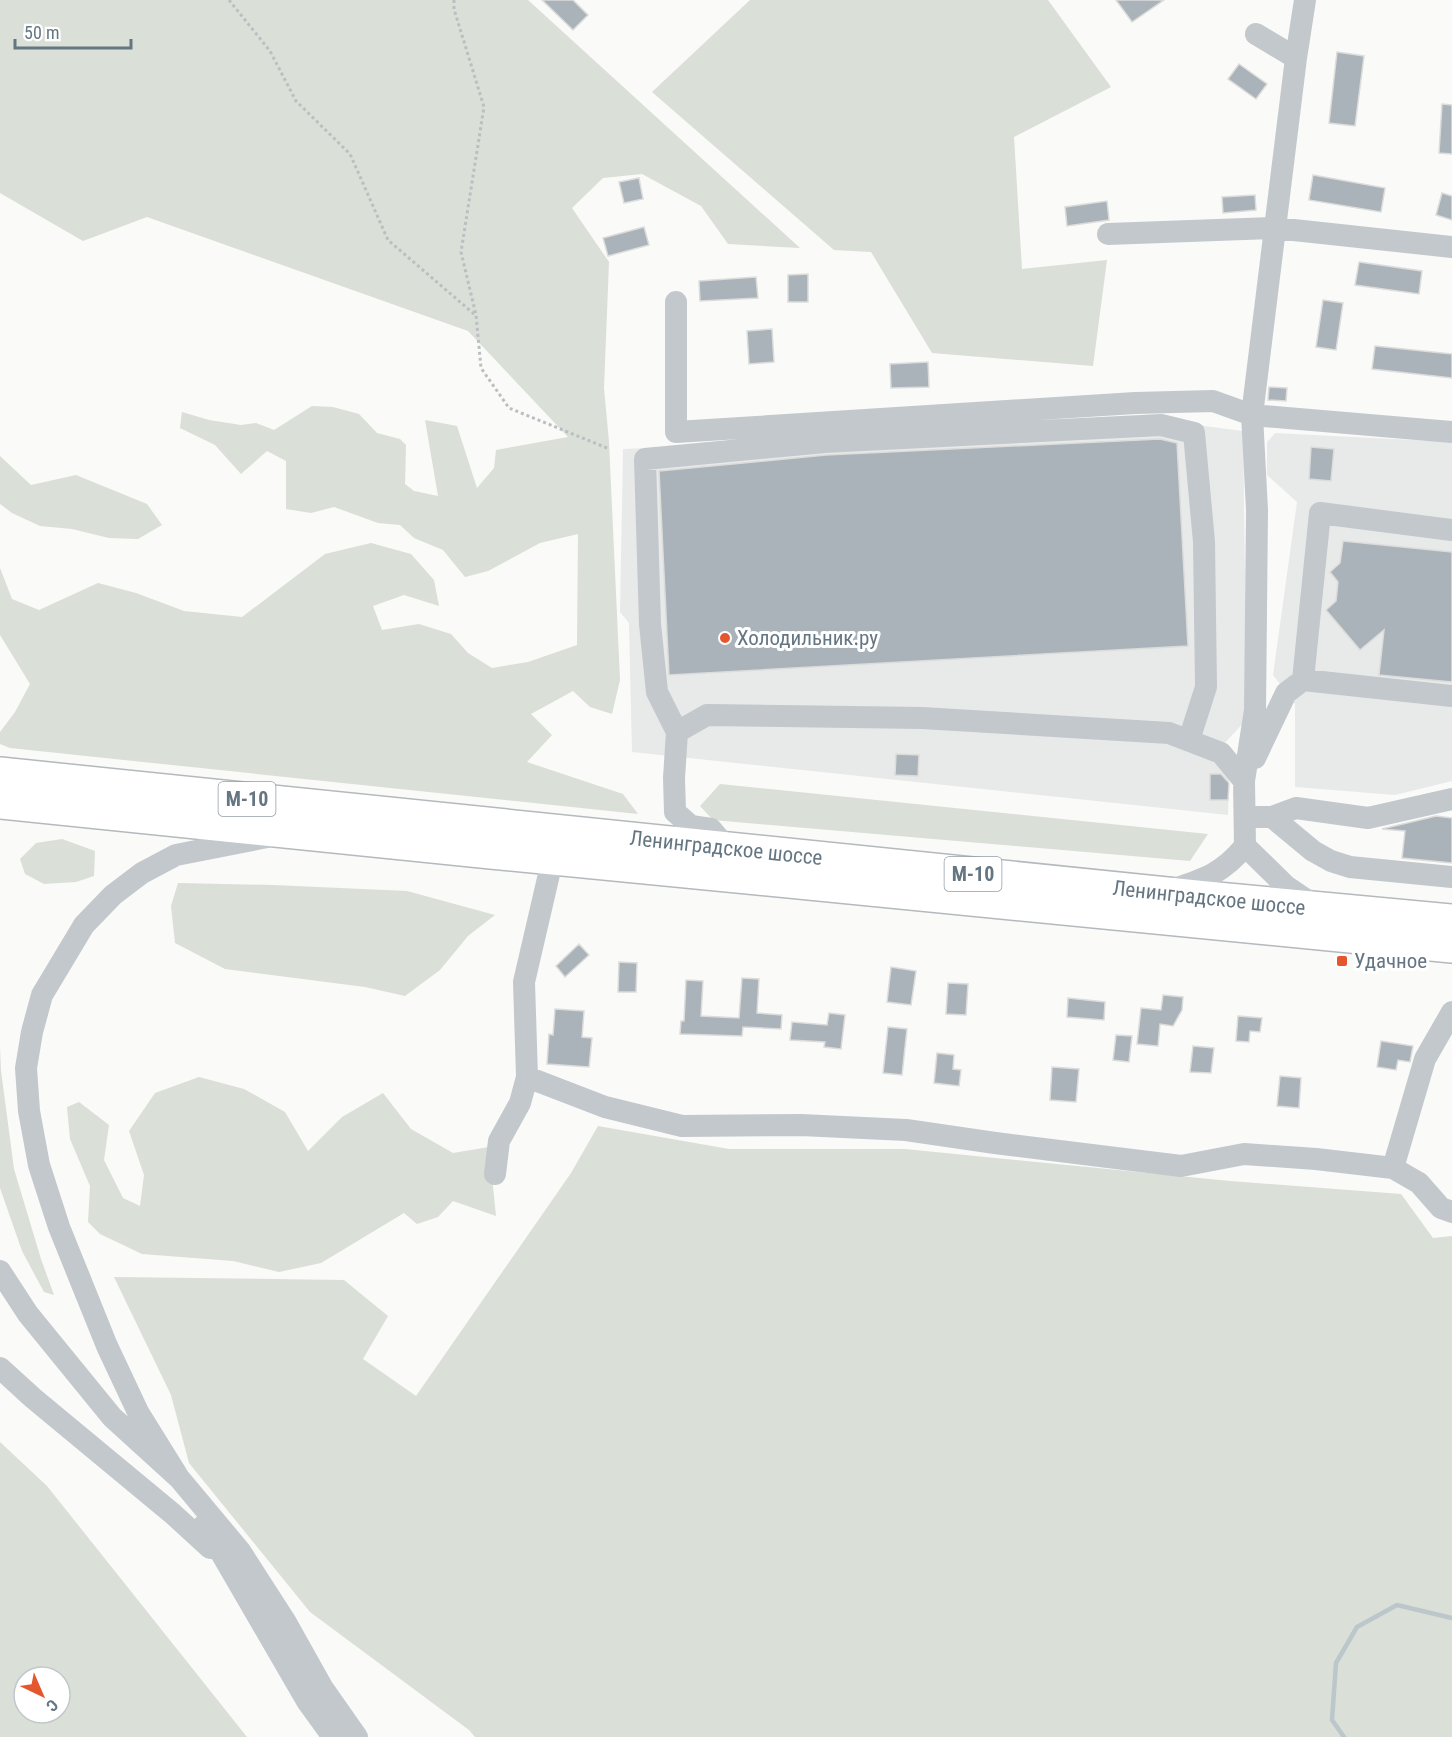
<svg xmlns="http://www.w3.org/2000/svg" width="1452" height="1737" font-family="'Roboto Condensed',sans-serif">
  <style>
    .built { fill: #e8e9e9 }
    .green { fill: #dadfd7; fill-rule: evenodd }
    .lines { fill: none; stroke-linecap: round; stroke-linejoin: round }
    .stream { stroke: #bbc7cb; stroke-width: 4.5 }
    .building { fill: #aab3b9; stroke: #dcdcda; stroke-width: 1.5 }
    .highway-casing { stroke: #b4b9bd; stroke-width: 36 }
    .path { stroke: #bbbfc2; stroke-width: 3; stroke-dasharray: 3 3; stroke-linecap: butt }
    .minor { stroke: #c3c8cc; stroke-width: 22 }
    .highway { stroke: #fff; stroke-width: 33 }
    .poi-dot { fill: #e4572e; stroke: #fff; stroke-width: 2 }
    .labels { text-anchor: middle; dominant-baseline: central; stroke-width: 6; stroke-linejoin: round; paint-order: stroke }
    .shield { fill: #fff; stroke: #939fa8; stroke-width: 1.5 }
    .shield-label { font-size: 20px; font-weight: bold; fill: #657683 }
    .poi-label { font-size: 21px; fill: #657683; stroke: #fff; text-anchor: start }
    .street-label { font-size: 21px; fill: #657683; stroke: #fff }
  </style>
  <rect width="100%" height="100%" fill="#fafaf8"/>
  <!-- built -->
  <path class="built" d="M1142 418 1243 431 1247 719 1223 745 1229 774 1228 815 632 752 629 623 620 612 623 449 726 445Z
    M1275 433 1452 442V781L1395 795 1295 787V704L1273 675 1297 502 1267 475V442Z"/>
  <!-- green -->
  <path class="green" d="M0 0H528L800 248 728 244 701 206 642 174 603 178 572 208 609 262 604 388 609 442 620 680 612 714 590 707 573 691 531 714 552 735 527 762 623 794 638 814 10 748 0 744V732L15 712 30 684 0 635V568L12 599 39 610 98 583 136 593 184 611 242 617 325 554 371 543 411 554 434 580 439 606 404 595 373 606 382 630 419 624 451 634 468 653 492 668 528 662 577 645 578 534 540 543 488 571 465 577 443 550 414 538 400 525 378 523 334 507 311 513 286 509V461L267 451 241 474 215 445 180 428 182 412 209 420 241 425 256 423 274 430 312 406 333 407 359 414 377 433 400 439 406 445 405 484 414 491 438 496 425 420 457 426 477 488 494 468 496 450 568 437 468 331 147 217 83 241 0 193Z
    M750 0H1048L1111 87 1014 137 1022 269 1107 260 1093 366 932 353 871 252 834 250 652 92Z
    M0 456 31 485 76 475 147 504 162 525 138 539 109 538 72 529 40 526 12 513 0 504Z
    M720 784 1208 834 1190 861 713 820 700 806Z
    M62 839 95 851 94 876 76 882 44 884 25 874 20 859 36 843Z
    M178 883 273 885 407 891 495 915 468 936 440 970 405 996 365 987 225 969 175 943 171 906Z
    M0 1046 1 1071 14 1169 41 1259 54 1295 44 1292 22 1251 0 1188Z
    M199 1077 244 1089 285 1112 308 1151 342 1117 383 1093 411 1129 453 1153 489 1147 496 1216 453 1201 438 1217 417 1224 404 1213 321 1263 279 1272 233 1261 142 1254 100 1234 88 1222 90 1186 70 1139 67 1107 79 1102 109 1125 104 1160 123 1198 140 1206 144 1175 129 1131 155 1093Z
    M598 1126 729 1149H905L1230 1181 1401 1194 1433 1238 1452 1236V1737H475L469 1730 310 1612 189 1463 171 1395 114 1277 344 1280 388 1316 363 1359 416 1396 571 1173Z
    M0 1442 47 1486 247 1737H0ZM24 1677H60V1713H24Z"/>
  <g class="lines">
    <!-- stream -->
    <path class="stream" d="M1344 1737 1332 1720 1336 1663 1357 1627 1397 1605 1452 1618"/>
  </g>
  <!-- building -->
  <path class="building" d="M542 0H573L588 15 573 30Z
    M1116 0H1164L1132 22Z
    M1337 52 1364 56 1355 126 1329 123Z
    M1239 64 1267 84 1256 99 1228 79Z
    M1442 104 1452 105V154L1439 153Z
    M1313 175 1385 188 1381 212 1309 200Z
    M639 178 643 199 624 203 619 182Z
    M1442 193 1452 196V220L1436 215Z
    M1255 195 1256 210 1223 213 1222 197Z
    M1107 201 1109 220 1067 226 1065 207Z
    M644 227 649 245 608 256 603 238Z
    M1359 262 1422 271 1419 294 1355 285Z
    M808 274V302H788V275Z
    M756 277 758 298 700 301 699 281Z
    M1323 300 1343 303 1336 350 1316 347Z
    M772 329 774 362 749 364 747 331Z
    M1375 346 1452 354V378L1372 369Z
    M928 362 929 387 891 388 890 364Z
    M1269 387 1287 388 1286 401 1268 400Z
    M1160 439 1177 443 1188 646 669 675 659 471 826 455Z
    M1311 447 1334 449 1331 481 1309 479Z
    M1343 541 1452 552V682L1379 675 1384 630 1360 650 1326 610 1336 601 1338 582 1330 572 1340 563Z
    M896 754 919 755 918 776 895 775Z
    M1210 774H1221L1229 783 1228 800H1210Z
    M1436 816 1452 818V863L1402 858 1405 831 1382 829Z
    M579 944 589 955 565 977 556 966Z
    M619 962 637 963 636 992H618Z
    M891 967 916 971 911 1005 887 1002Z
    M742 978 759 979 757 1013 782 1015 781 1029 743 1027 742 1036 680 1034 681 1021H684L686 980 703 981 701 1016 739 1018Z
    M948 983 968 984 966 1015 946 1014Z
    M1163 995 1183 997 1182 1010 1173 1026 1160 1024 1158 1046 1137 1044 1141 1008 1161 1010Z
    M1068 998 1105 1002 1104 1020 1067 1017Z
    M555 1009 584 1011 582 1037 592 1038 589 1067 547 1064 549 1034 553 1035Z
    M829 1013 845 1015 841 1049 824 1047 825 1042 790 1040 792 1022 827 1025Z
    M1238 1016 1262 1018 1260 1032 1250 1031 1249 1042 1236 1041Z
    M888 1027 907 1029 902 1075 883 1073Z
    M1116 1035 1132 1036 1129 1062 1113 1060Z
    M1381 1041 1413 1046 1410 1062 1398 1060 1396 1070 1377 1067Z
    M1193 1046 1214 1048 1211 1073 1190 1072Z
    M937 1053 954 1055 953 1069 961 1070 959 1086 934 1083Z
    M1052 1067 1079 1069 1076 1102 1050 1100Z
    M1280 1076 1301 1078 1299 1108 1277 1106Z"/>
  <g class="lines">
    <defs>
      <path id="highway" d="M0 774 1206 898 1452 921
        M0 802 491 852 1452 946"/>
    </defs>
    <!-- highway casing -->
    <use href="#highway" class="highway-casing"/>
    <!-- path -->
    <path class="path" d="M229 0 270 51 296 101 350 154 388 240 474 314
      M454 0V9L484 107 461 252 476 315 481 368 509 408 607 448"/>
    <!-- minor -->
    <path class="minor" d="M1256 34 1296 58 1252 415 1452 432
      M1296 58 1305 0
      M1108 234 1275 228 1452 247
      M676 302V432L1135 403 1213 401 1252 415 1257 510 1255 710 1244 781 1245 846C1222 874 1204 879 1171 890
      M1303 680 1320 513 1452 530
      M677 732 657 692 650 624 645 459 825 442 1161 425 1194 433 1204 542 1206 687 1189 740
      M1255 758 1286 693 1303 680 1452 696
      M1245 817H1272L1313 851 1331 861 1350 867 1452 877
      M1272 817 1296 808 1368 818 1452 799
      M1245 846 1286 886 1317 907
      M727 848 711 829 691 826 675 812 674 778 677 732 707 715 922 718 1169 733 1221 753 1244 781
      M527 1077 605 1107 682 1126 801 1125 906 1130 995 1143 1181 1166 1244 1154 1316 1159 1393 1168 1419 1183 1441 1208 1452 1212
      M1393 1168 1425 1059 1452 1012
      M495 1174 499 1141 520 1103 527 1077 524 982 553 857
      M0 1271 28 1314 112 1417 179 1478 240 1551 285 1621 322 1687 357 1737
      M0 1368 33 1398 173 1514 210 1548
      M179 1478 138 1412 107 1346 59 1227 39 1165 29 1111 26 1068 32 1032 42 995 84 925 113 895 142 873 176 855 267 837
      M203 1526 209 1532 307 1701 333 1737"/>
    <!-- highway -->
    <use href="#highway" class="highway"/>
  </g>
  <!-- markers -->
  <g class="poi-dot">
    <circle cx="725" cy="638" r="6"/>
    <rect x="1336" y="955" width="12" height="12" rx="3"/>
  </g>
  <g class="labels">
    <!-- shield labels -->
    <g class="shield">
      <rect x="218.5" y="782" width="57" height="34" rx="4.5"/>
      <rect x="944.5" y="857" width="57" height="34" rx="4.5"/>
    </g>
    <g class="shield-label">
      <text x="247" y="799">М-10</text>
      <text x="973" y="874">М-10</text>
    </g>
    <!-- poi labels -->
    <g class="poi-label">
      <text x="737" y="638">Холодильник.ру</text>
      <text x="1354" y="961">Удачное</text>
    </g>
    <!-- street labels -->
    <g class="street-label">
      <text transform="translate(726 848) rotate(6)">Ленинградское шоссе</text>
      <text transform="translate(1209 898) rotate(6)">Ленинградское шоссе</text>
    </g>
  </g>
  <!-- north arrow -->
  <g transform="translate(42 1695) rotate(136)"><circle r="28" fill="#ffffff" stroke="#c1c8cd" stroke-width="1.5"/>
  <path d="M0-4.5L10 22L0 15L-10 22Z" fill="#e4572e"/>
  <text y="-9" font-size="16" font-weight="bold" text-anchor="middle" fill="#657683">С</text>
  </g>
  <!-- scale -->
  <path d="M15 39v9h116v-9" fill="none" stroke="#657683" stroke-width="3"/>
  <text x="24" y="39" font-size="18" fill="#657683" stroke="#ffffff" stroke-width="4.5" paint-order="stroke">50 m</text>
</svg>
